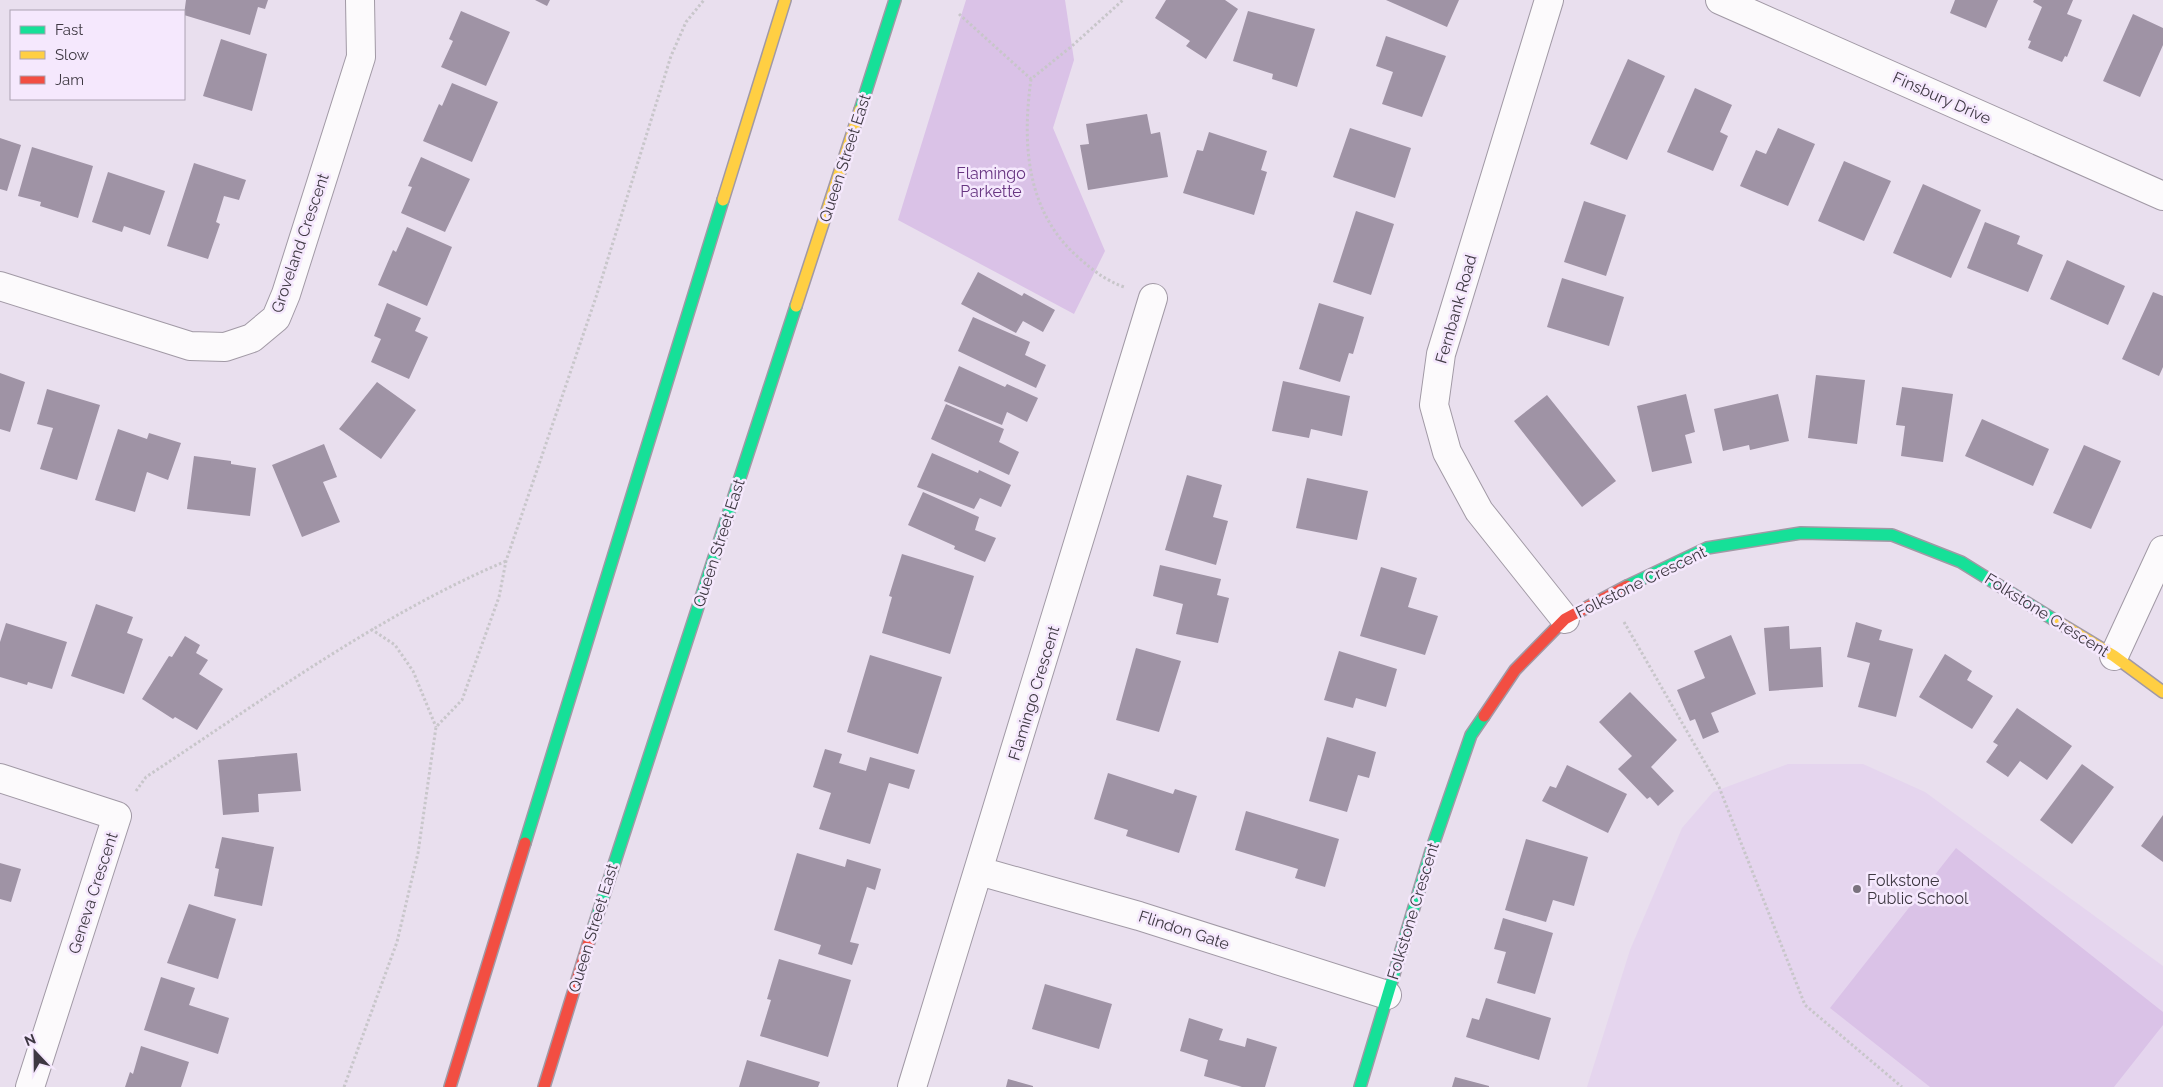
<svg xmlns="http://www.w3.org/2000/svg" width="2163" height="1087" font-family="Raleway,sans-serif">
  <style>
    .built { fill: #e5d5ee }
    .green { fill: #dac2e7 }
    .building { fill: #9f93a5 }
    .lines { fill: none; stroke-linecap: round; stroke-linejoin: round }
    .street-casing { stroke: #a199a5; stroke-width: 30 }
    .fast-casing { stroke: #a199a5; stroke-width: 14 }
    .slow-casing { stroke: #a199a5; stroke-width: 14 }
    .jam-casing { stroke: #a199a5; stroke-width: 14 }
    .path { stroke: #c8c6ca; stroke-width: 3; stroke-dasharray: 2.5 2.5; stroke-linecap: butt }
    .street { stroke: #fcfafc; stroke-width: 28 }
    .fast { stroke: #16e098; stroke-width: 11 }
    .slow { stroke: #ffcf43; stroke-width: 11 }
    .jam { stroke: #f24e42; stroke-width: 11 }
    .poi-dot { fill: #7a727e; stroke: #f5e8fd; stroke-width: 2 }
    .labels { text-anchor: middle; dominant-baseline: central; stroke-width: 5; stroke-linejoin: round; paint-order: stroke }
    .street-label { font-size: 16px; fill: #3e3842; stroke: #f5e8fd }
    .park-label { font-size: 16px; fill: #673581; stroke: #f5e8fd }
    .poi-label { font-size: 16px; fill: #3e3842; stroke: #f5e8fd; text-anchor: start }
  </style>
  <rect width="100%" height="100%" fill="#e9dfee"/>
  <!-- built -->
  <path class="built" d="M1788 764H1863L1925 792 2163 966V1087H1587L1630 950 1682 828 1713 792Z"/>
  <!-- green -->
  <path class="green" d="M966 0H1065L1074 60 1053 128 1105 251 1074 314 898 220Z
    M1956 848 2163 1012V1025L2114 1087H1930L1830 1008Z"/>
  <!-- building -->
  <path class="building" d="M186 0H268L265 9 258 7 250 35 184 15Z
    M535 0H550L547 6Z
    M1166 0H1225L1238 9 1206 59 1186 46 1190 41 1155 18Z
    M1386 0H1459L1447 27Z
    M1955 0H1998L1986 28 1950 13Z
    M2034 0H2073L2067 14 2082 20 2067 57 2065 56 2062 62 2028 48 2031 41 2028 40 2042 7 2033 2Z
    M461 11 510 32 486 86 441 67 453 41 449 39Z
    M1248 11 1315 29 1297 87 1272 79 1273 74 1233 61Z
    M2133 14 2163 28V45L2140 97 2103 81Z
    M1386 36 1446 56 1422 117 1382 104 1393 72 1376 66Z
    M221 39 267 54 252 111 203 96Z
    M1628 59 1665 76 1627 160 1590 144Z
    M452 83 498 102 472 162 423 141 439 104 442 106Z
    M1695 88 1732 105 1720 132 1728 136 1713 171 1667 152Z
    M1147 114 1151 134 1160 132 1168 177 1088 190 1080 145 1089 144 1086 124Z
    M1350 128 1411 148 1395 198 1333 177Z
    M1778 128 1815 144 1788 206 1740 186 1756 150 1766 154Z
    M1209 132 1267 151 1261 170 1267 172 1254 215 1183 193 1197 150 1203 151Z
    M0 138 21 145 7 191 0 189Z
    M32 147 93 166 78 218 40 206 41 202 18 196Z
    M421 157 470 179 445 232 401 213 412 187 408 186Z
    M1844 161 1891 181 1864 241 1818 221Z
    M194 163 246 180 239 200 224 196 216 222 220 224 208 259 167 246Z
    M108 172 165 191 150 235 124 226 122 232 92 222Z
    M1923 184 1981 210 1951 278 1893 253Z
    M1584 201 1626 215 1606 276 1564 262Z
    M1356 211 1394 224 1371 295 1333 282Z
    M1985 222 2020 236 2017 244 2043 255 2028 292 1967 268Z
    M407 227 452 247 427 306 378 285 393 250 396 252Z
    M2067 260 2125 286 2108 325 2050 299Z
    M978 272 1022 296 1024 293 1055 310 1043 332 1023 321 1016 333 961 304Z
    M1562 278 1624 297 1609 346 1547 327Z
    M2153 292 2163 296V367L2159 376 2122 359Z
    M387 303 421 318 415 331 428 337 409 379 371 362 381 339 374 336Z
    M1319 303 1364 317 1353 354 1349 353 1340 382 1299 369Z
    M973 317 1030 342 1025 355 1046 365 1036 388 958 351Z
    M959 366 1005 387 1007 384 1038 398 1027 422 1007 412 1002 425 944 401Z
    M0 373 25 382 10 432 0 429Z
    M1816 375 1865 380 1857 444 1808 438Z
    M1283 381 1350 396 1342 436 1311 429 1309 438 1272 431Z
    M377 382 416 410 381 459 339 429Z
    M1902 387 1953 394 1943 462 1901 456 1905 426 1896 425Z
    M47 389 100 405 77 480 40 469 53 428 37 424Z
    M1686 394 1695 432 1685 435 1692 463 1652 472 1637 406Z
    M1778 394 1789 441 1750 450 1749 445 1723 451 1714 409Z
    M1547 395 1616 481 1582 507 1514 421Z
    M946 404 1004 429 999 442 1019 452 1009 475 931 439Z
    M1982 419 2049 449 2033 486 1965 456Z
    M118 429 147 439 149 433 181 443 168 480 147 472 135 512 95 500Z
    M324 444 337 477 323 482 340 522 302 537 272 465Z
    M2084 445 2121 461 2091 529 2053 513Z
    M932 453 978 473 979 470 1011 485 1001 507 980 498 974 509 917 487Z
    M194 456 231 461V464L256 468 250 516 187 509Z
    M1187 475 1222 485 1213 517 1228 521 1216 565 1165 550Z
    M1307 478 1368 491 1357 540 1296 528Z
    M923 492 979 517 975 530 996 538 985 562 954 549 955 546 908 525Z
    M902 554 974 576 950 654 882 633 892 597 889 596Z
    M1160 565 1221 579 1217 595 1229 598 1218 643 1176 634 1183 604 1153 596Z
    M1381 567 1417 578 1408 607 1438 616 1425 655 1360 636Z
    M96 604 133 617 127 633 143 639 124 694 71 676Z
    M1856 622 1882 630 1879 640 1913 649 1896 717 1858 707 1870 663 1847 657Z
    M6 623 67 642 52 689 28 682 27 685 0 677V642Z
    M1789 626 1790 649 1821 647 1823 687 1769 691 1764 628Z
    M1731 635 1756 694 1711 713 1719 732 1703 739 1695 719 1690 721 1677 690 1705 678 1694 651Z
    M185 636 200 645 196 653 208 660 199 674 223 689 197 730 175 717 173 719 142 699 169 656 172 657Z
    M1136 648 1181 661 1159 732 1116 720Z
    M1339 651 1397 669 1386 707 1356 698 1353 708 1324 700Z
    M1945 654 1972 671 1967 680 1993 696 1972 729 1919 697Z
    M870 655 942 677 918 754 847 732Z
    M1630 692 1677 740 1651 767 1674 791 1658 806 1650 797 1647 799 1618 769 1632 756 1599 722Z
    M2017 708 2072 746 2047 780 2020 761 2008 777 1986 762 1998 745 1993 742Z
    M1327 737 1376 752 1369 778 1358 775 1347 812 1309 801Z
    M825 749 842 754 839 763 866 771 870 757 915 770 909 789 889 783 870 844 819 829 831 793 813 787Z
    M297 753 301 791 258 794 259 812 223 815 218 760Z
    M2082 764 2114 787 2072 844 2040 820Z
    M1567 765 1627 794 1608 833 1542 801 1550 786 1556 788Z
    M1108 773 1173 794 1175 789 1197 796 1179 853 1126 836 1128 830 1094 819Z
    M1246 811 1339 839 1325 887 1295 878 1298 869 1235 850Z
    M2163 815V862L2141 846Z
    M222 837 274 847 262 906 214 896 219 869 215 868Z
    M1526 839 1588 857 1574 906 1553 900 1546 922 1505 910Z
    M797 853 845 867 847 859 881 869 875 890 867 887 850 942 859 944 852 965 818 954 821 945 774 930Z
    M0 863 21 869 11 902 0 899Z
    M189 904 236 919 218 979 167 963Z
    M1503 918 1553 933 1535 994 1497 983 1506 952 1494 949Z
    M779 959 851 980 828 1057 760 1036 771 1000 767 999Z
    M161 977 195 988 189 1005 229 1018 218 1054 144 1030Z
    M1045 984 1112 1004 1099 1049 1032 1029Z
    M1486 998 1551 1018 1539 1060 1466 1037 1472 1018 1479 1020Z
    M1189 1018 1223 1029 1219 1040 1245 1047 1247 1038 1277 1047 1265 1087H1242L1204 1076 1208 1060 1180 1051Z
    M141 1046 189 1062 181 1087H125L130 1072 133 1074Z
    M747 1060 820 1082 818 1087H739Z
    M1455 1077 1489 1086V1087H1452Z
    M1008 1079 1033 1086V1087H1006Z"/>
  <g class="lines">
    <defs>
      <path id="street" d="M1549 0 1441 354 1434 405 1447 452 1479 511 1565 619
        M1720 0 2163 196
        M0 286 190 346 225 347 252 338 276 318 286 294 361 57 360 0
        M2114 656 2163 550
        M0 778 117 816 30 1087
        M979 871 1139 916 1387 995
        M912 1087 1153 298"/>
      <path id="fast" d="M860 110 895 0
        M1627 586 1707 548 1801 533 1892 535 1961 562 2056 621
        M525 843 723 200
        M591 935 796 306
        M1360 1087 1431 851 1471 735 1484 716"/>
      <path id="slow" d="M723 200 785 0
        M796 306 860 110
        M2056 621 2114 656 2163 692"/>
      <path id="jam" d="M1484 716 1515 670 1565 619 1627 586
        M450 1087 525 843
        M544 1087 591 935"/>
    </defs>
    <!-- street casing -->
    <use href="#street" class="street-casing"/>
    <!-- fast casing -->
    <use href="#fast" class="fast-casing"/>
    <!-- slow casing -->
    <use href="#slow" class="slow-casing"/>
    <!-- jam casing -->
    <use href="#jam" class="jam-casing"/>
    <!-- path -->
    <path class="path" d="M959 14 1031 79 1072 46 1123 0
      M1031 79C1022 144 1026 212 1079 258 1094 271 1105 280 1124 287
      M1624 622 1719 787 1805 1005 1902 1087
      M371 629 395 645 413 671 436 727
      M136 791 146 777C263 700 377 616 506 561
      M344 1087 397 942 418 853 436 727 462 700 499 597 506 561 596 297 671 56 686 22 704 0"/>
    <!-- street -->
    <use href="#street" class="street"/>
    <!-- fast -->
    <use href="#fast" class="fast"/>
    <!-- slow -->
    <use href="#slow" class="slow"/>
    <!-- jam -->
    <use href="#jam" class="jam"/>
  </g>
  <!-- markers -->
  <circle class="poi-dot" cx="1857" cy="889" r="5"/>
  <g class="labels">
    <!-- street labels -->
    <g class="street-label">
      <text transform="translate(1942 98) rotate(24)">Finsbury Drive</text>
      <text transform="translate(845 158) rotate(-72)">Queen Street East</text>
      <text transform="translate(300 243) rotate(-71)">Groveland Crescent</text>
      <text transform="translate(1456 309) rotate(-74)">Fernbank Road</text>
      <text transform="translate(719 543) rotate(-72)">Queen Street East</text>
      <text transform="translate(1641 582) rotate(-26)">Folkstone Crescent</text>
      <text transform="translate(2047 615) rotate(32)">Folkstone Crescent</text>
      <text transform="translate(1034 693) rotate(-73)">Flamingo Crescent</text>
      <text transform="translate(93 893) rotate(-72)">Geneva Crescent</text>
      <text transform="translate(1413 911) rotate(-73)">Folkstone Crescent</text>
      <text transform="translate(593 928) rotate(-73)">Queen Street East</text>
      <text transform="translate(1184 930) rotate(18)">Flindon Gate</text>
    </g>
    <!-- park labels -->
    <g class="park-label">
      <text x="991" y="173">Flamingo<tspan x="991" dy="18">Parkette</tspan></text>
    </g>
    <!-- poi labels -->
    <g class="poi-label">
      <text x="1867" y="880">Folkstone<tspan x="1867" dy="18">Public School</tspan></text>
    </g>
  </g>
  <!-- legend -->
  <rect x="10" y="10" width="175" height="90" fill="#f5e8fd" stroke="#aca2b2"/>
  <rect x="20" y="26" width="25" height="8" fill="#16e098" stroke="#aca2b2"/>
  <text x="55" y="35" font-size="15" fill="#3e3842">Fast</text>
  <rect x="20" y="51" width="25" height="8" fill="#ffcf43" stroke="#aca2b2"/>
  <text x="55" y="60" font-size="15" fill="#3e3842">Slow</text>
  <rect x="20" y="76" width="25" height="8" fill="#f24e42" stroke="#aca2b2"/>
  <text x="55" y="85" font-size="15" fill="#3e3842">Jam</text>
  <!-- north arrow -->
  <g transform="translate(35 1052) rotate(338)" stroke="#f5e8fd" stroke-width="4" paint-order="stroke">
  <path d="M0-4L9 19L0 12L-9 19Z" fill="#3e3842"/>
  <text y="-8" font-size="14" font-weight="bold" text-anchor="middle" fill="#3e3842">N</text>
  </g>
</svg>
